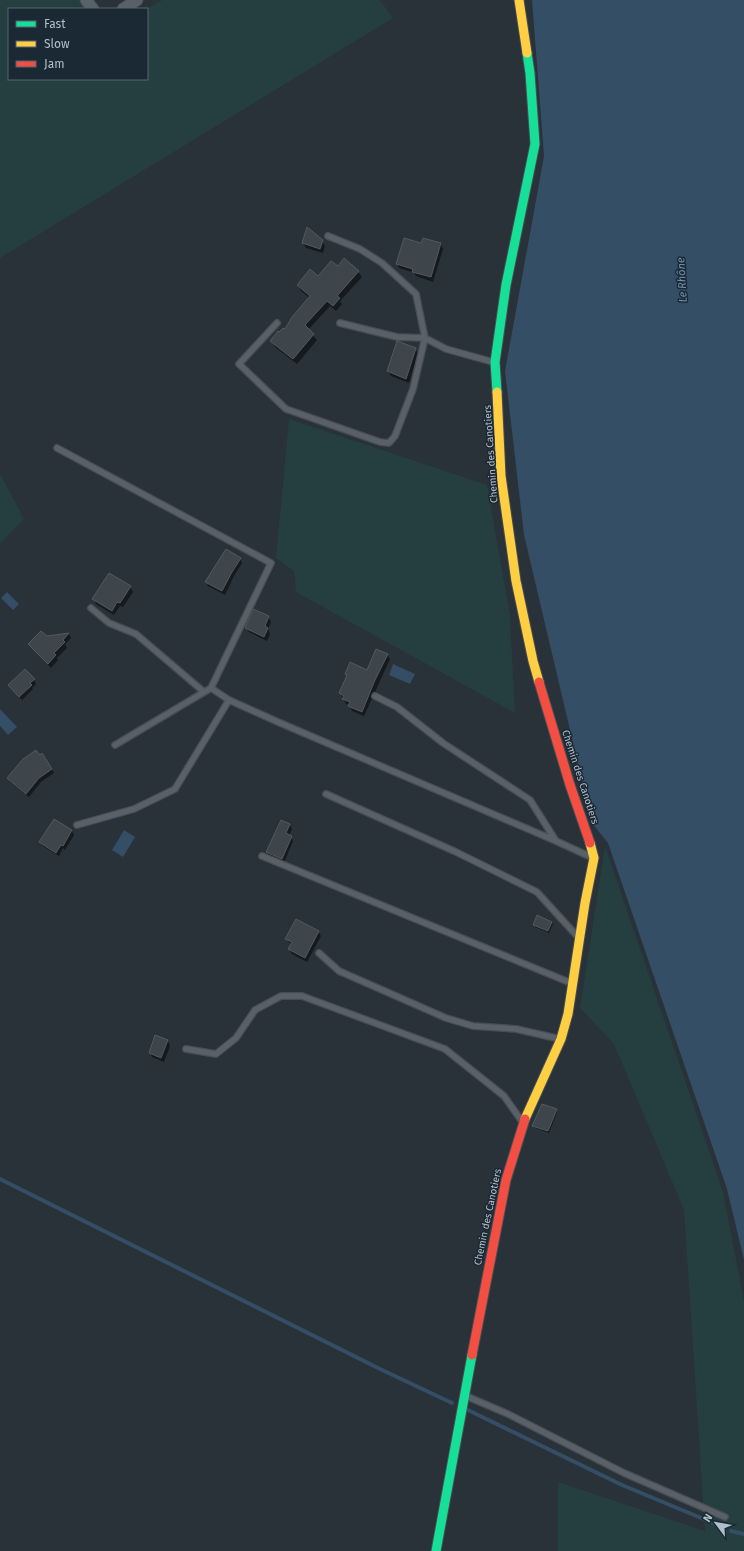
<svg xmlns="http://www.w3.org/2000/svg" width="744" height="1551" font-family="'Fira Sans',sans-serif">
  <style>
    .green { fill: #253f40 }
    .water { fill: #334e65 }
    .shadow { fill: #0007 }
    .lines { fill: none; stroke-linecap: round; stroke-linejoin: round }
    .stream { stroke: #334e65; stroke-width: 4 }
    .building { fill: #3e464c; stroke: #515961 }
    .lane-casing { stroke: #474d54; stroke-width: 8 }
    .street-casing { stroke: #474d54; stroke-width: 13 }
    .fast-casing { stroke: #474d54; stroke-width: 11 }
    .slow-casing { stroke: #474d54; stroke-width: 11 }
    .jam-casing { stroke: #474d54; stroke-width: 11 }
    .lane { stroke: #596067; stroke-width: 5.5 }
    .street { stroke: #596067; stroke-width: 11 }
    .fast { stroke: #16e098; stroke-width: 9 }
    .slow { stroke: #ffcf43; stroke-width: 9 }
    .jam { stroke: #f24e42; stroke-width: 9 }
    .labels { text-anchor: middle; dominant-baseline: central; stroke-width: 3; stroke-linejoin: round; paint-order: stroke }
    .street-label { font-size: 10px; fill: #b2bfcb; stroke: #1b2935 }
    .water-label { font-size: 11px; font-style: italic; fill: #7094b1; stroke: #1b2935 }
  </style>
  <rect width="100%" height="100%" fill="#293139"/>
  <!-- green -->
  <path class="green" d="M0 0H81L87 9H9V79H147V9H146L162 0H380L393 18 0 258Z
    M289 419 487 485 510 615 515 713 296 592 294 571 276 558Z
    M0 473 24 519 0 544Z
    M605 846 723 1192 744 1301V1551H558V1482L705 1531 684 1210 614 1044 580 1008Z"/>
  <!-- water -->
  <path class="water" d="M532 0H744V1260L727 1189 608 843 592 823 524 535 505 371 544 156Z
    M7 592 19 604 13 610 1 598Z
    M393 664 415 674 410 684 389 675Z
    M0 709 17 727 8 735 0 726Z
    M124 830 135 837 123 857 112 850Z"/>
  <!-- shadow -->
  <path class="shadow" d="M322 241 325 246 323 253 306 248 303 243Z
    M441 244 443 249 433 282 416 276 414 273 399 268 397 264 422 245Z
    M338 267 358 272 362 277 340 301 342 304 336 311 330 306 308 330 317 340 297 364 275 347 272 341 285 330 310 298 301 291 298 285Z
    M415 349 418 353 409 383 391 376 388 371Z
    M240 559 242 563 234 576 225 595 208 586 206 582Z
    M130 587 133 592 123 607 120 606 114 615 96 604 94 599Z
    M268 617 271 622 268 629 270 634 267 641 249 632 246 628Z
    M69 634 71 638 65 644 67 648 57 658 58 660 51 668 29 644 46 637Z
    M387 655 390 659 364 716 352 711 350 705 346 704 340 693 347 676 346 674 368 671Z
    M34 680 36 684 32 688 33 689 22 700 9 685Z
    M52 769 54 773 41 782 29 797 11 782 8 778Z
    M54 820 72 831 74 835 65 850 63 848 59 856 43 846 40 842Z
    M281 821 290 825 292 829 289 836 291 837 293 841 284 863 269 856 267 852Z
    M552 922 553 924 549 933 535 927 534 925Z
    M318 931 321 936 307 962 292 954 289 949 292 945 286 939Z
    M168 1041 170 1046 164 1062 152 1057 150 1053Z
    M556 1110 557 1112 549 1133 535 1128 533 1126Z"/>
  <g class="lines">
    <!-- stream -->
    <path class="stream" d="M0 1179 380 1369 452 1403
      M468 1410 622 1485 718 1525
      M731 1531 744 1534"/>
  </g>
  <!-- building -->
  <path class="building" d="M307 227 323 240 320 249 302 243Z
    M404 238 421 243 423 238 441 243 431 277 412 272 413 269 396 264Z
    M344 258 359 271 337 296 340 298 333 306 327 301 305 325 314 334 293 359 270 341 278 331 279 332 283 328 285 329 292 317 310 296 297 285 310 269 318 276 331 261 338 266Z
    M397 341 416 348 406 379 387 371Z
    M226 549 241 558 232 572 222 591 205 582Z
    M109 573 131 586 120 603 117 602 112 611 92 599Z
    M253 609 269 616 265 626 268 628 264 637 245 628Z
    M41 631 47 636 69 633 63 640 65 642 54 653 56 655 48 664 28 644Z
    M376 649 388 654 375 680 362 712 348 706 350 702 342 699 344 696 339 693 347 675 345 674 350 662 367 670Z
    M25 669 35 679 30 683 32 685 19 697 8 685Z
    M36 750 40 755 42 753 52 769 39 778 26 794 7 778 23 759Z
    M54 819 72 830 63 846 61 845 56 853 39 842Z
    M281 820 290 824 286 833 292 836 282 859 266 852Z
    M537 915 552 922 548 931 533 925Z
    M296 919 319 931 305 958 288 949 292 942 285 939Z
    M155 1035 168 1040 161 1058 149 1053Z
    M542 1104 557 1109 548 1131 532 1126Z"/>
  <g class="lines">
    <defs>
      <path id="lane" d="M328 236 360 249 382 263 416 294 425 338 446 349 493 362
        M277 323 239 364 286 409 380 442 389 443 395 436 413 389 425 338 397 337 340 323
        M57 448 271 563 211 688 229 700 278 722 556 841
        M91 608 109 623 136 634 204 692
        M375 696 397 707 443 743 530 800 556 841 591 857
        M115 745 211 688
        M326 794 454 851 537 892 577 936
        M77 825 134 809 175 789 229 700
        M262 856 571 983
        M319 953 339 971 446 1018 473 1026 516 1029 560 1039
        M186 1049 216 1054 236 1038 255 1010 281 996H302L445 1049 504 1096 521 1120
        M466 1396 508 1414 624 1473 725 1517"/>
      <path id="street" d="M86 0 93 9
        M123 9 137 0"/>
      <path id="fast" d="M497 392 495 362 506 285 535 144 530 73 527 53
        M436 1551 472 1355"/>
      <path id="slow" d="M519 0 527 53
        M497 392 501 476 516 581 533 661 539 682
        M525 1119 561 1039 568 1014 585 903 594 858 590 843"/>
      <path id="jam" d="M539 682 570 785 590 843
        M472 1355 506 1180 525 1119"/>
    </defs>
    <!-- lane casing -->
    <use href="#lane" class="lane-casing"/>
    <!-- street casing -->
    <use href="#street" class="street-casing"/>
    <!-- fast casing -->
    <use href="#fast" class="fast-casing"/>
    <!-- slow casing -->
    <use href="#slow" class="slow-casing"/>
    <!-- jam casing -->
    <use href="#jam" class="jam-casing"/>
    <!-- lane -->
    <use href="#lane" class="lane"/>
    <!-- street -->
    <use href="#street" class="street"/>
    <!-- fast -->
    <use href="#fast" class="fast"/>
    <!-- slow -->
    <use href="#slow" class="slow"/>
    <!-- jam -->
    <use href="#jam" class="jam"/>
  </g>
  <g class="labels">
    <!-- street labels -->
    <g class="street-label">
      <text transform="translate(491 454) rotate(-94)">Chemin des Canotiers</text>
      <text transform="translate(580 777) rotate(72)">Chemin des Canotiers</text>
      <text transform="translate(488 1217) rotate(-78)">Chemin des Canotiers</text>
    </g>
    <!-- water labels -->
    <g class="water-label">
      <text transform="translate(682 280) rotate(-93)">Le Rhône</text>
    </g>
  </g>
  <!-- legend -->
  <rect x="8" y="8" width="140" height="72" fill="#1b2935" stroke="#576571"/>
  <rect x="16" y="21" width="20" height="6" fill="#16e098" stroke="#576571"/>
  <text x="44" y="28" font-size="12" fill="#b2bfcb">Fast</text>
  <rect x="16" y="41" width="20" height="6" fill="#ffcf43" stroke="#576571"/>
  <text x="44" y="48" font-size="12" fill="#b2bfcb">Slow</text>
  <rect x="16" y="61" width="20" height="6" fill="#f24e42" stroke="#576571"/>
  <text x="44" y="68" font-size="12" fill="#b2bfcb">Jam</text>
  <!-- north arrow -->
  <g transform="translate(716 1523) rotate(302)" stroke="#1b2935" stroke-width="3" paint-order="stroke">
  <path d="M0-3L7 15L0 10L-7 15Z" fill="#b2bfcb"/>
  <text y="-6" font-size="11" font-weight="bold" text-anchor="middle" fill="#b2bfcb">N</text>
  </g>
</svg>
